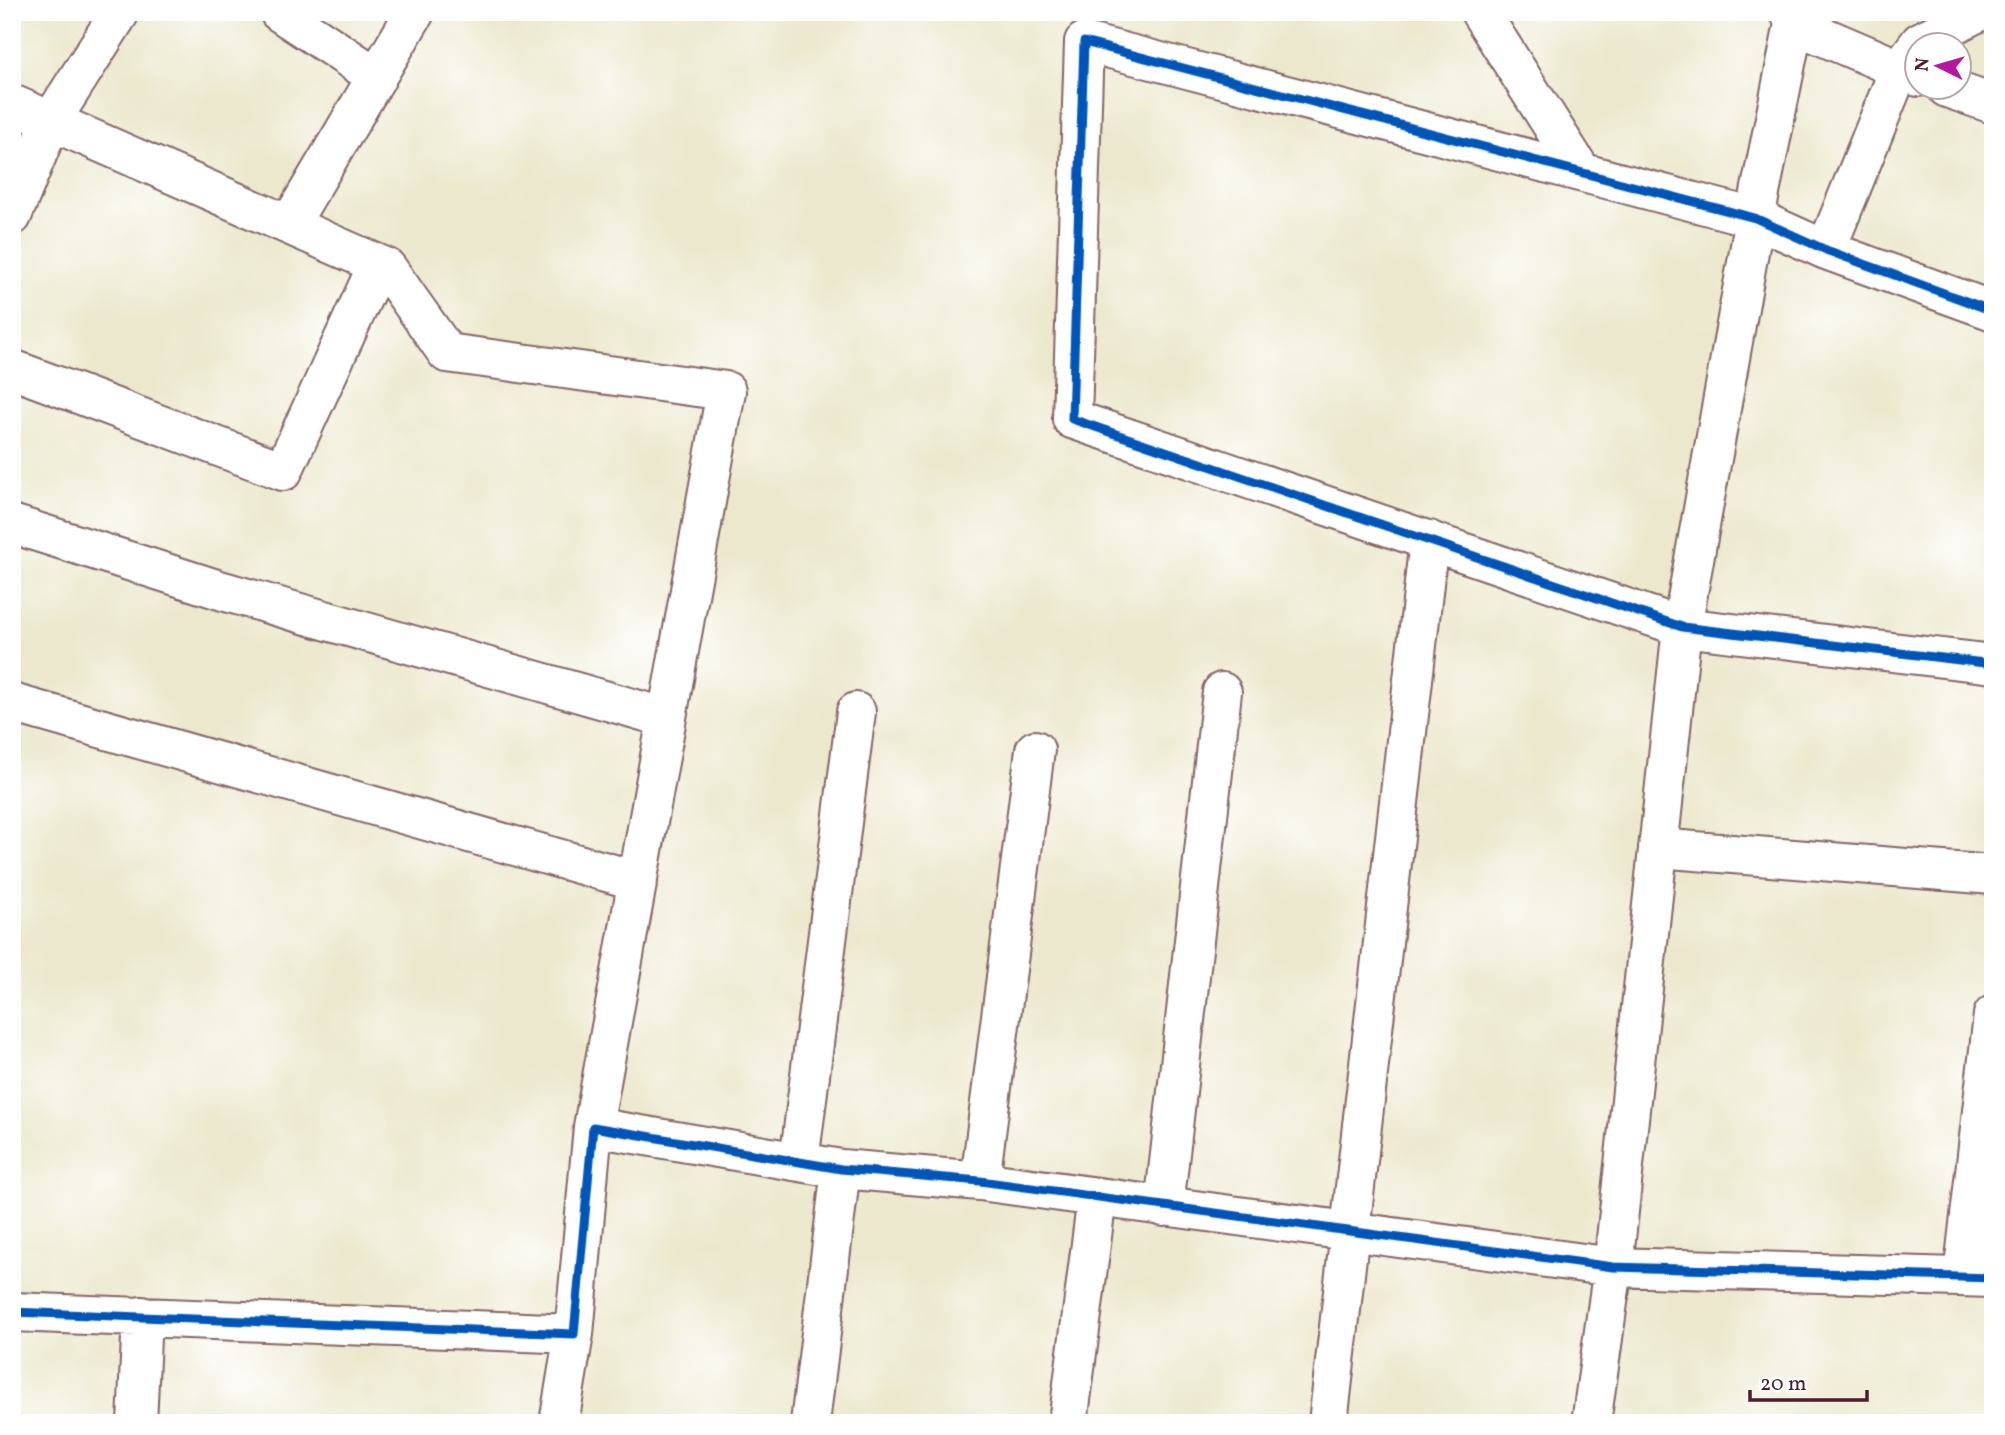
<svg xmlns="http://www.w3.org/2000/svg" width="2005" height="1435" font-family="Vollkorn,serif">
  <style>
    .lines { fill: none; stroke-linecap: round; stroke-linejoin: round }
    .minor-casing { stroke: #836564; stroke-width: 42 }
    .minor { stroke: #fff; stroke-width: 38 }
    .cycleway-casing { stroke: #fff; stroke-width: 13 }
    .cycleway { stroke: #0057b8; stroke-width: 9 }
  </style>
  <rect width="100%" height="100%" fill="#fff"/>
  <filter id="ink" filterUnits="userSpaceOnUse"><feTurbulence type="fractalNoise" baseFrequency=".0143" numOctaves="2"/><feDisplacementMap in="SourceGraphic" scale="14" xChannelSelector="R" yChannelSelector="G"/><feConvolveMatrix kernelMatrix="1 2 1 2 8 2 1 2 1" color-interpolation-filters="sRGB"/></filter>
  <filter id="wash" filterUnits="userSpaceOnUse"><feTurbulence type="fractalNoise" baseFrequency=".00686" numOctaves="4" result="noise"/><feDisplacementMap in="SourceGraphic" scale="28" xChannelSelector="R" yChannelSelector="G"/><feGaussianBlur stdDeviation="1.57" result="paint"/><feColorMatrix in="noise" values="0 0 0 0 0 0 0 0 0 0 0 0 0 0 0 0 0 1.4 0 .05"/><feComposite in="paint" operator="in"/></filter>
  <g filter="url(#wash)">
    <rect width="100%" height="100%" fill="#ece8ce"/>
  </g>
  <g filter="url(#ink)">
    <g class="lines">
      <defs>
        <path id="minor" d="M279 12 377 77
          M1480 12 1581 171
          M1794 24 1918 77
          M1947 88 1993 104
          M12 104 387 268 447 353 726 391 593 1127
          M12 216 51 121 120 12
          M289 225 415 12
          M1826 250 1899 70 1920 42 1978 12
          M1993 311 1826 250 1755 218 1084 42 1072 419 1682 627 1993 664
          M12 369 283 471 378 264
          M12 524 223 591 667 718
          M12 703 638 881
          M1658 848 1993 875
          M799 1162 856 712
          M980 1181 1035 750
          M1164 1207 1222 692
          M1963 1277 1993 1015
          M12 1312 574 1334 593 1127 841 1169 980 1181 1613 1267 1993 1278
          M137 1423 142 1316
          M559 1423 574 1334
          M810 1423 841 1169
          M1068 1423 1097 1197
          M1328 1423 1429 540
          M1591 1423 1613 1267 1682 627 1755 218 1794 24 1790 12"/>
      </defs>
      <!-- minor casing -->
      <use href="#minor" class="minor-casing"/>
      <!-- minor -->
      <use href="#minor" class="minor"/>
      <defs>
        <path id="cycleway" d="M1993 311 1826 250 1755 218 1084 42 1072 419 1682 627 1993 664
          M12 1312 574 1334 593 1127 841 1169 980 1181 1613 1267 1993 1278"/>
      </defs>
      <!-- cycleway casing -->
      <use href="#cycleway" class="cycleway-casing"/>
      <!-- cycleway -->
      <use href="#cycleway" class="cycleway"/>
    </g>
  </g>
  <!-- margin -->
  <rect width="2005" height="1435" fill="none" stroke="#fff" stroke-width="42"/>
  <!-- north arrow -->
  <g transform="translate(1938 66) rotate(275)"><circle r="33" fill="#ffffff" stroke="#b7a5aa" stroke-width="2"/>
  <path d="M0-5L12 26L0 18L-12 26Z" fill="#b5179e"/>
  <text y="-10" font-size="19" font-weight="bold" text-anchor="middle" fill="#4a1f2b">N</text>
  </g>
  <!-- scale -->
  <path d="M1750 1390v10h117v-10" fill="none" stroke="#4a1f2b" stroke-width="3.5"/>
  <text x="1760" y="1390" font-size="21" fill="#4a1f2b" stroke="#ffffff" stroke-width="5" paint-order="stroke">20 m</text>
</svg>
